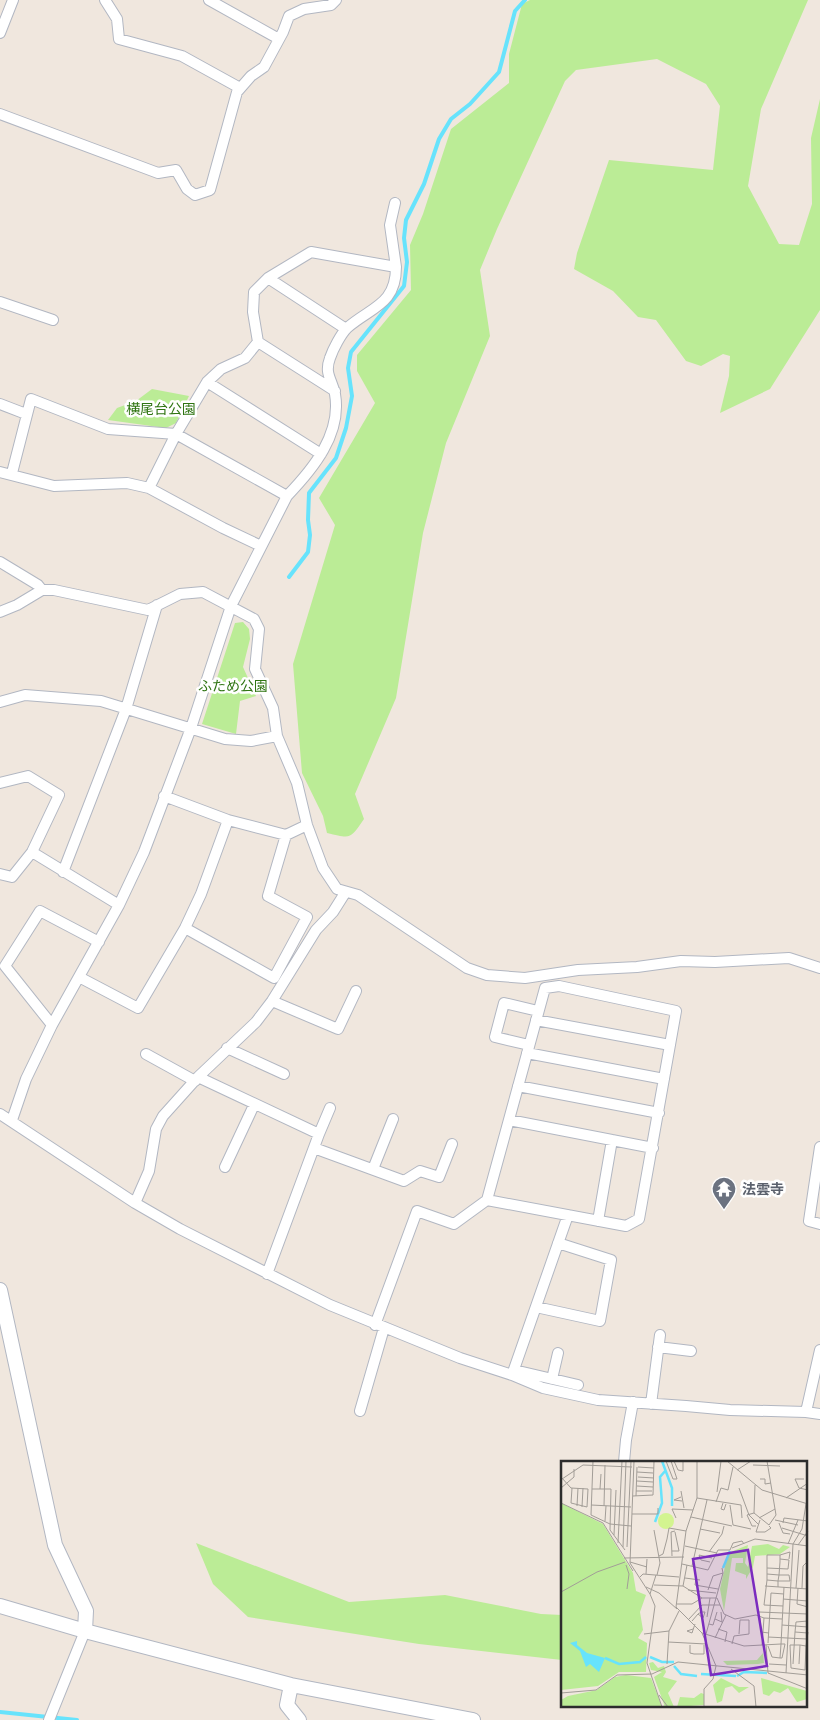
<svg xmlns="http://www.w3.org/2000/svg" width="820" height="1720" font-family="'Varela Round','Noto Sans JP',sans-serif">
  <style>
    .green { fill: #bbec96 }
    .lines { fill: none; stroke-linecap: round; stroke-linejoin: round }
    .stream { stroke: #67e3fc; stroke-width: 4 }
    .street-casing { stroke: #b2b7c2; stroke-width: 12 }
    .secondary-casing { stroke: #b2b7c2; stroke-width: 16 }
    .street { stroke: #fff; stroke-width: 10 }
    .secondary { stroke: #fff; stroke-width: 14 }
    .labels { text-anchor: middle; dominant-baseline: central; stroke-width: 5; stroke-linejoin: round; paint-order: stroke }
    .park-label { font-size: 14px; fill: #307513; stroke: #fff }
    .worship-label { font-size: 14px; font-weight: bold; fill: #5b616d; stroke: #fff; text-anchor: start }
    .inset-river { fill: none; stroke: #67e3fc; stroke-width: 2.5 }
    .inset-road { fill: none; stroke: #a29d97; stroke-width: 1 }
    .view { fill: #7b2cbf; fill-opacity: 0.15; stroke: #7b2cbf; stroke-width: 2.5 }
    .inset-edge { fill: none; stroke: #2d2d2d; stroke-width: 2.5 }
  </style>
  <rect width="100%" height="100%" fill="#f0e7de"/>
  <!-- green -->
  <path class="green" d="M530 0H808L761 109 748 186 779 244 799 245 812 204 811 138 820 99V310L770 389 720 413 729 376 730 356 723 354 701 366 686 361 656 320 638 317 613 291 574 269 577 253 609 160 713 170 720 106 706 84 657 59 576 70 565 81 497 229 480 270 490 336 446 443 423 533 396 698 355 794 364 819C350 839 352 839 327 833L323 816 302 773 293 664 335 525 319 498 375 403 357 371V355L411 290 410 245 423 214 451 129 509 83V54L522 4Z
    M152 389 189 396 176 423 166 428 108 420 117 408 136 401Z
    M243 622 249 629 250 639 243 667 256 696 240 701 236 734 202 724 235 623Z
    M196 1543 349 1602 445 1595 541 1614 562 1615V1660L419 1644 248 1617 213 1584Z"/>
  <g class="lines">
    <!-- stream -->
    <path class="stream" d="M289 577 308 552 310 535 308 520 309 493 336 458 346 428 352 396 348 368 351 352 404 286 407 262 404 238 406 220 424 184 439 139 451 119 470 104 499 72 515 11 525 0
      M0 1712 77 1720"/>
    <defs>
      <path id="street" d="M105 0 117 19 119 39 182 56 240 88
        M209 0 279 39
        M0 33 13 0
        M0 114 158 173 176 170 187 189 195 195 210 190 237 92 251 76 264 67 283 32 289 16 304 9 331 5 336 0
        M268 278 346 329
        M0 302 53 320
        M258 342 335 391
        M207 382 321 454
        M0 404 26 414
        M0 472 54 486 127 483 149 488 223 528 261 546
        M12 473 31 399 108 429 176 434 287 496
        M149 488 176 434 207 382 221 369 245 358 258 342 253 312 254 292 268 278 311 252 396 267 390 225 395 203
        M0 562 38 585 42 590
        M0 612 17 605 42 590H54L148 610 180 594 203 592 254 619 259 629 255 669 273 708 277 736 297 783 307 825 323 868 337 889 358 895 467 968 487 975 525 978 578 970 637 967 681 961 715 962 789 958 820 968
        M0 702 25 695 101 701 225 739 251 741 277 736
        M0 783 28 776 59 795 32 852 12 877 0 874
        M164 796 228 820 286 835 307 825
        M32 852 119 905
        M63 872 126 709 157 605
        M185 928 274 978 307 917 268 896 286 835
        M79 977 138 1008 185 928 201 894 228 820
        M272 1001 338 1029 356 991
        M536 1020 670 1045
        M52 1025 5 966 40 911 99 942
        M529 1045 495 1037 504 1003 538 1011
        M227 1048 284 1074
        M527 1053 664 1079
        M146 1054 195 1081
        M198 1077 319 1134 267 1274
        M518 1086 659 1113
        M0 1114 135 1203 180 1229 330 1305 460 1358 512 1375 543 1388 598 1400 686 1406 730 1410 806 1412 820 1414
        M12 1120 26 1079 52 1025 119 905 144 852 191 728 231 606 287 496C313 469 342 434 335 394 332 379 324 374 330 358 333 349 341 334 347 328 371 307 396 305 396 267
        M509 1120 653 1148
        M319 1134 330 1108
        M820 1147 809 1221 820 1224
        M314 1148 404 1181 420 1171 439 1177 452 1144
        M225 1167 254 1105
        M373 1169 393 1119
        M135 1203 149 1171 156 1129 163 1116 198 1077 256 1022 272 1001 316 930 333 912 345 893
        M598 1221 612 1140
        M536 1307 600 1321 611 1260 558 1243
        M375 1325 417 1211 454 1224 487 1200 545 988 559 986 676 1011 639 1219 626 1226 487 1200
        M658 1347 691 1351
        M514 1370 578 1385
        M512 1375 568 1215
        M552 1379 558 1353
        M651 1404 660 1335
        M360 1411 384 1328
        M806 1412 820 1350
        M624 1462 626 1440 633 1402
        M49 1720 85 1631"/>
      <path id="secondary" d="M0 1290 55 1545 86 1611 85 1631
        M0 1606 85 1631 291 1685 473 1720
        M291 1685 287 1705 299 1720"/>
    </defs>
    <!-- street casing -->
    <use href="#street" class="street-casing"/>
    <!-- secondary casing -->
    <use href="#secondary" class="secondary-casing"/>
    <!-- street -->
    <use href="#street" class="street"/>
    <!-- secondary -->
    <use href="#secondary" class="secondary"/>
  </g>
  <!-- icons -->
  <defs>
    <symbol id="temple-pin" viewBox="-11 -11 22 30"><path d="M0 17L-7.5 6A9.5 9.5 0 1 1 7.5 6Z" fill="#6b7280" stroke="#fff"/><path d="M0-6L5-2H3V0L6.5 2.5H4V6H1.5V3h-3V6H-4V2.5H-6.5L-3 0V-2H-5Z" fill="#fff"/></symbol>
  </defs>
  <g fill-rule="evenodd">
    <use href="#temple-pin" x="710" y="1175" width="28" height="38"/>
  </g>
  <g class="labels">
    <!-- park labels -->
    <g class="park-label">
      <text x="161" y="409">横尾台公園</text>
      <text x="233" y="686">ふため公園</text>
    </g>
    <!-- worship labels -->
    <g class="worship-label">
      <text x="742" y="1189">法雲寺</text>
    </g>
  </g>
  <!-- overview -->
  <g transform="translate(561 1461)">
    <rect width="246" height="246" fill="#f0e7de"/>
    <path d="M0 42 42 63 72 112 75 130 85 134 79 151 82 169 77 177 86 182 85 211H58L37 225 0 229ZM207 83 218 88 222 84 229 86 219 93 194 95 192 106 185 118V114L174 110 175 102H182V97H171L163 150 159 128 167 92 187 84 184 102 187 106 191 85ZM202 192 203 202 197 203 166 204 162 200 196 199ZM92 201 97 207 103 205 105 211 102 216 116 220 107 232 113 246H104L93 216 101 211 90 209 88 202ZM65 214 90 217 101 246H0V239L7 235 36 229 54 216ZM160 217 178 226H188L178 232 171 225 164 227 161 240 156 242 152 224ZM200 217 246 230V238L236 241 227 227 219 232 213 230 208 235 202 233ZM140 232 143 233V244L116 246 119 236 133 237Z" fill="#bbec96"/>
    <path d="M97 60a8 8 0 1 1 16 0a8 8 0 1 1-16 0Z" fill="#d3f490"/>
    <path d="M16 180V184L26 192 44 197 38 211 29 203 25 206 19 190 9 182Z" fill="#67e3fc"/>
    <path class="inset-river" d="M101 0 111 27V45M94 61 101 42 99 16 105 9M162 107 169 90M89 196 101 201H113M44 197 58 203 79 201 85 196M113 205 120 213 136 215M140 213 175 215M176 215 183 211 206 212"/>
    <path class="inset-road" d="M32 0 30 54 49 63 70 65M73 0 69 102 89 133 94 145 86 202 101 246M105 0 112 18H116L110 0M113 0 117 9 122 10V0M136 0V37L125 70 115 146 141 172 155 205 152 218 143 228V245M166 0 201 29 247 43M192 4 219 5M77 6 93 7M176 9 190 0M76 11 92 12M0 16 10 27 27 28 26 46 10 42 11 27M77 16 93 17M1 18 22 4 71 6M199 18H204V23L210 22M243 18H234L238 27 247 29M76 20 92 21M194 24 193 52 208 64 215 54 206 0M76 25 92 26M0 27 13 16V8M178 27 188 54 197 63M31 28H50M39 28 40 13M50 28 49 69 64 89M75 30H91M120 30 123 47M156 31 160 0M72 35 92 34 93 0M75 35 76 6M120 36 113 39 121 40M136 37 180 44 181 57M225 37 247 22M155 41 160 27 167 29 172 6M0 42 42 62 72 110M162 42 160 48 163 49 165 43M30 44 70 46M169 44 172 64 190 68M16 45 17 27M43 45 44 4M21 46 22 27M193 52 186 54 191 65H195M71 53H97V47M130 56 171 65M115 57 111 48 132 49M198 57 214 48M199 59 195 71H204L210 67 208 65M214 59 237 64M44 60 45 45M218 62 222 72 229 73M222 62 223 57 247 60M221 67 247 75M139 68 159 72M93 69 99 102 96 114M53 74 55 29M106 78 108 67 125 70M57 82 61 0M227 83 237 59M237 84 247 70M124 85 156 92M62 86 65 0M66 86 70 0M171 87 194 78 247 85M111 90H118L114 71M148 91 161 73 163 65M219 94 229 91 228 98M98 95 102 93 106 78M111 95 110 71 114 70M63 97 123 96M69 101 86 106M149 101 140 99 138 94 151 97M121 103 147 109 157 89H169L172 82 181 80 183 83M65 104 68 113 66 128M131 105 146 39M206 107 227 108 228 99 219 98M85 113 86 98M206 113 218 114H228L229 120H217L206 119V94H219V101L218 114 217 120V126M79 116 82 113 118 116M124 117 139 119M135 118 134 124 157 128M93 124 122 125 141 137H156L163 153 174 158 195 154 203 157M122 125 126 104M204 125 247 128M85 126 98 132 116 148M235 127 238 89M237 127 236 143 247 146M241 127 242 105 247 100M127 129 155 132M147 129 152 115 162 112 161 107M0 131 36 111 64 101M89 133 95 114M222 138 247 140M116 143H131L141 137M203 144 206 119M203 144 222 145M198 151 247 153M146 156 149 137M199 157 200 171 208 172M128 158 141 144H159M154 158 161 161 160 151M131 160 137 153 140 151H144L142 157 137 153M247 160 235 161 234 171 247 172M148 163 152 164 156 151M221 164 247 166M132 168 126 170 131 172 134 163M157 168 166 171 164 181M247 171 245 185 244 209 230 207 229 184H239L245 185H247M141 172 183 185 220 183 219 197M83 173 108 170M145 173 162 112M207 176 246 178M154 177 165 154M107 181 145 183M207 182 210 132 223 133M171 183 173 175 188 173V159H179L178 173M129 184V192L133 193H143V184M201 184 203 157 221 158M205 184 207 212 247 228M207 185 211 196 219 197M219 197H221L224 183H220L223 126M106 203 108 170 118 150M208 203 225 204M232 203 234 171M238 203 239 184M170 208 193 225 195 246M225 212 232 83 241 68 245 43M0 232 35 229 56 214 91 213 117 201 247 214M98 234 107 246"/>
    <path class="view" d="M187 89 206 205 150 214 132 98Z"/>
    <rect width="246" height="246" class="inset-edge"/>
  </g>
</svg>
